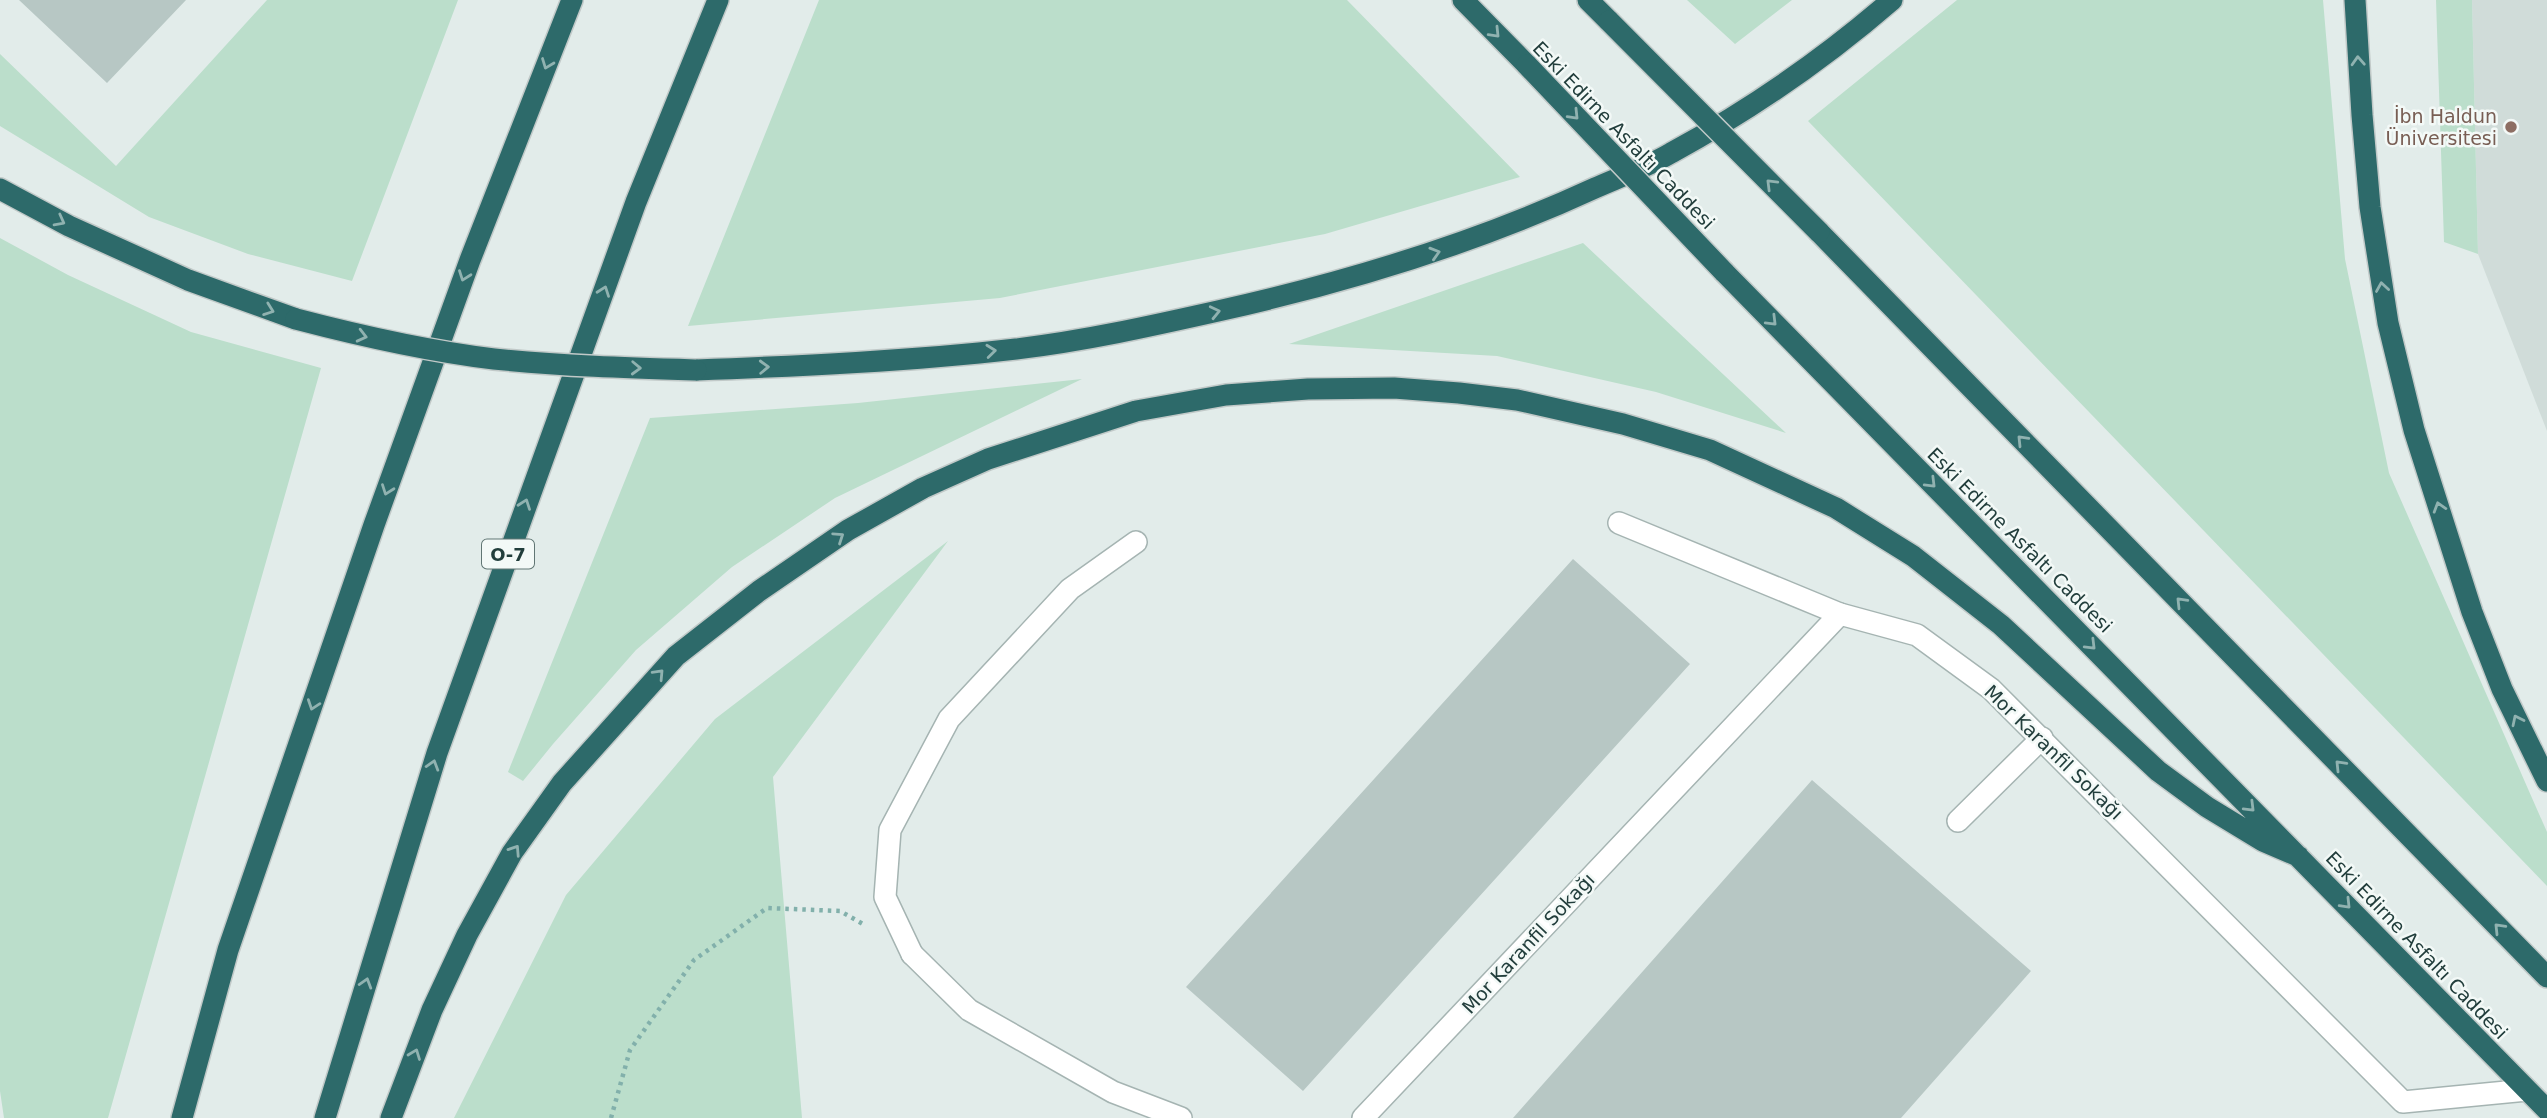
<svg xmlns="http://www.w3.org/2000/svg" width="2547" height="1118" font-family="'DejaVu Sans',sans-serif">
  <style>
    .built { fill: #d0dcd9 }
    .green { fill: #bbdecb }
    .building { fill: #b7c7c4 }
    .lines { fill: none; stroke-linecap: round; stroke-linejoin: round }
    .lane-casing { stroke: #a5b4b2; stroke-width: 24 }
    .street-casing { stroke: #a5b4b2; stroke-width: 24 }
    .highway-casing { stroke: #c1c9c8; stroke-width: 24 }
    .path { stroke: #82b0ab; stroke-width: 4.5; stroke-dasharray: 3.5 5; stroke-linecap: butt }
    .lane { stroke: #fff; stroke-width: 21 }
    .street { stroke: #fff; stroke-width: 21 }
    .highway { stroke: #2d6a6a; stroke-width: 21 }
    .highway-bridge-casing { stroke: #c1c9c8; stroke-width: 24; stroke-linecap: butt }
    .highway-bridge { stroke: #2d6a6a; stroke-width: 21 }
    .oneway { stroke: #90b2b0 }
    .education-dot { fill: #8d6e63; stroke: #f3f9f7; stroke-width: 2.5 }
    .labels { text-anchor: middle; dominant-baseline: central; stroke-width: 5; stroke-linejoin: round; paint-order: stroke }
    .shield { fill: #f3f9f7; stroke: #617674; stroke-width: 2 }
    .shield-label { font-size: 18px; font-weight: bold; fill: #223e3c }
    .education-label { font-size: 19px; fill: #785e54; stroke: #f3f9f7; text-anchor: end }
    .street-label { font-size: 19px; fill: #223e3c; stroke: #f3f9f7 }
  </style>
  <rect width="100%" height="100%" fill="#e2ecea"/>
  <!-- built -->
  <path class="built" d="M2472 0H2547V431L2478 254Z"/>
  <!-- green -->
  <path class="green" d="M267 0H458L352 281 248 254 149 217 0 126V54L116 166Z
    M819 0H1347L1520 177 1325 234 1000 298 688 326Z
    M1687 0H1792L1735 44Z
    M1957 0H2323L2345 259 2389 473 2547 832V886L1808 121Z
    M2436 0H2472L2478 254 2444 242Z
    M0 238 68 275 191 332 321 368 108 1118H4L0 1091Z
    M1583 243 1786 433 1656 392 1497 356 1289 344Z
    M1082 379 835 498 732 567 636 650 553 744 523 781 508 772 650 418 858 403Z
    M948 541 773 777 802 1118H454L566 895 715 719Z"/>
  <!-- building -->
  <path class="building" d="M19 0H186L107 83Z
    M1573 559 1690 664 1303 1091 1186 987Z
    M1812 780 2031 971 1901 1118H1513Z"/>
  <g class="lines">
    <defs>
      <path id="lane" d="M1619 523 1840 614
        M1958 821 2042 738
        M912 954 885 897 890 830 949 719 1070 589 1136 542"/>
      <path id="street" d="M912 954 969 1010 1113 1092 1181 1118
        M1363 1118 1840 614 1917 635 1991 689 2403 1102 2527 1090"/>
      <path id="highway" d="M1463 0 1527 65
        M1588 0 1609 21
        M2355 0 2362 115 2370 207 2388 323 2414 430 2472 612 2502 689 2547 781
        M0 189 69 226 188 280 296 319
        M1819 232 2547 977
        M1724 272 2547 1110
        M696 370C803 366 910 361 1016 349 1084 341 1151 326 1218 311 1348 282 1474 244 1595 188 1620 177 1647 167 1671 153 1750 110 1824 59 1892 0
        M182 1118 228 950 374 525 470 260 572 0
        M325 1118 437 753 636 202 718 0
        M391 1118 432 1010 467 935 512 853 562 783 676 656 759 591 848 530 923 488 988 459 1136 411 1226 395 1308 389 1394 388 1459 393 1517 400 1623 424 1710 450 1836 508 1913 556 2001 625 2158 771 2207 807 2263 841 2298 856"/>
    </defs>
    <!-- lane casing -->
    <use href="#lane" class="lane-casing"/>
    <!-- street casing -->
    <use href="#street" class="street-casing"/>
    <!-- highway casing -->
    <use href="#highway" class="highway-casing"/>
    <!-- path -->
    <path class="path" d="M611 1118 630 1050 694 960 767 908 840 911 863 924"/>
    <!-- lane -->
    <use href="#lane" class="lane"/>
    <!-- street -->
    <use href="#street" class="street"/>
    <!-- highway -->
    <use href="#highway" class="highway"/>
    <defs>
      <path id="highway-bridge" d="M1609 21 1819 232
        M1527 65 1724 272
        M296 319C361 336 427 351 494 359 561 366 629 368 696 370"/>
    </defs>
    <!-- highway-bridge casing -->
    <use href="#highway-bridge" class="highway-bridge-casing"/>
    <!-- highway-bridge -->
    <use href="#highway-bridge" class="highway-bridge"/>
  </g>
  <!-- one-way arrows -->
  <defs><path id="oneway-chevron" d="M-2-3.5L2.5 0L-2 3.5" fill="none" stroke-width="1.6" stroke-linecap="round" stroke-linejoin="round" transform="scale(1.75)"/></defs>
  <g class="oneway">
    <use href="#oneway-chevron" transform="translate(1495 33) rotate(46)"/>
    <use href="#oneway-chevron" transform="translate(2358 61) rotate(-93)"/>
    <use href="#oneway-chevron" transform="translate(547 64) rotate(111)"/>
    <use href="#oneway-chevron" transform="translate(1574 115) rotate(46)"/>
    <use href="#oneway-chevron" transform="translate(1771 184) rotate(-135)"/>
    <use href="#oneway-chevron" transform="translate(60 221) rotate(28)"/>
    <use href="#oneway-chevron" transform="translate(1435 253) rotate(-17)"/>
    <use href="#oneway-chevron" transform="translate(464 276) rotate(110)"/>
    <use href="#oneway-chevron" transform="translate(2382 287) rotate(-99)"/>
    <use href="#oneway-chevron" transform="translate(604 291) rotate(-70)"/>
    <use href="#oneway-chevron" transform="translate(269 310) rotate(20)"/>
    <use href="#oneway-chevron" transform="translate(1215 312) rotate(-13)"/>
    <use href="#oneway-chevron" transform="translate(1772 321) rotate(45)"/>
    <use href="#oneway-chevron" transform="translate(362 336) rotate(14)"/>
    <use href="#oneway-chevron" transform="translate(991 351) rotate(-6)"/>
    <use href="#oneway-chevron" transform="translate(764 367) rotate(-2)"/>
    <use href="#oneway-chevron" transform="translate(636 368) rotate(2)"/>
    <use href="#oneway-chevron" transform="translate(2022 440) rotate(-134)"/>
    <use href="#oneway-chevron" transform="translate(1931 483) rotate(45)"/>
    <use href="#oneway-chevron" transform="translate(387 490) rotate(110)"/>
    <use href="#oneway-chevron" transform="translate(525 504) rotate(-70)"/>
    <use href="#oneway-chevron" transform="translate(2439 507) rotate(-107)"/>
    <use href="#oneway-chevron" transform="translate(839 537) rotate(-34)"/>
    <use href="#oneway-chevron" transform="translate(2181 602) rotate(-134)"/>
    <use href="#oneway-chevron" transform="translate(2091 645) rotate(45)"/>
    <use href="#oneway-chevron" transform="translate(659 674) rotate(-47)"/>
    <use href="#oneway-chevron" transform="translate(313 705) rotate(109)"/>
    <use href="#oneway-chevron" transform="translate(2517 720) rotate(-116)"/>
    <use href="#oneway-chevron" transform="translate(433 765) rotate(-73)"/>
    <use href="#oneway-chevron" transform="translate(2340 765) rotate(-134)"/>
    <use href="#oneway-chevron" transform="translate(2250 807) rotate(45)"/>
    <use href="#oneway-chevron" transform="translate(515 850) rotate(-57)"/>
    <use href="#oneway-chevron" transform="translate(2346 904) rotate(46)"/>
    <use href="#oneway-chevron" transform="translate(2499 928) rotate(-134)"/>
    <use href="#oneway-chevron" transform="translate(366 983) rotate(-73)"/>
    <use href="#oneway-chevron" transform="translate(415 1054) rotate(-69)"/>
  </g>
  <!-- markers -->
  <circle class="education-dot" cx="2511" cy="127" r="7"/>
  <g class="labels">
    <!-- shield labels -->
    <rect class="shield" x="482" y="539.5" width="52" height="29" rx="5"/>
    <g class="shield-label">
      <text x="508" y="554">O-7</text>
    </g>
    <!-- education labels -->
    <g class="education-label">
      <text x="2497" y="116">İbn Haldun<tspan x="2497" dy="22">Üniversitesi</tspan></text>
    </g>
    <!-- street labels -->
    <g class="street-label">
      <text transform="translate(1624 135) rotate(46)">Eski Edirne Asfaltı Caddesi</text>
      <text transform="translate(2020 540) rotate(45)">Eski Edirne Asfaltı Caddesi</text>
      <text transform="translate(2054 752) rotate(44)">Mor Karanfil Sokağı</text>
      <text transform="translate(1528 943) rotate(-47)">Mor Karanfil Sokağı</text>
      <text transform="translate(2417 945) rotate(46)">Eski Edirne Asfaltı Caddesi</text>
    </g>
  </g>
</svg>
